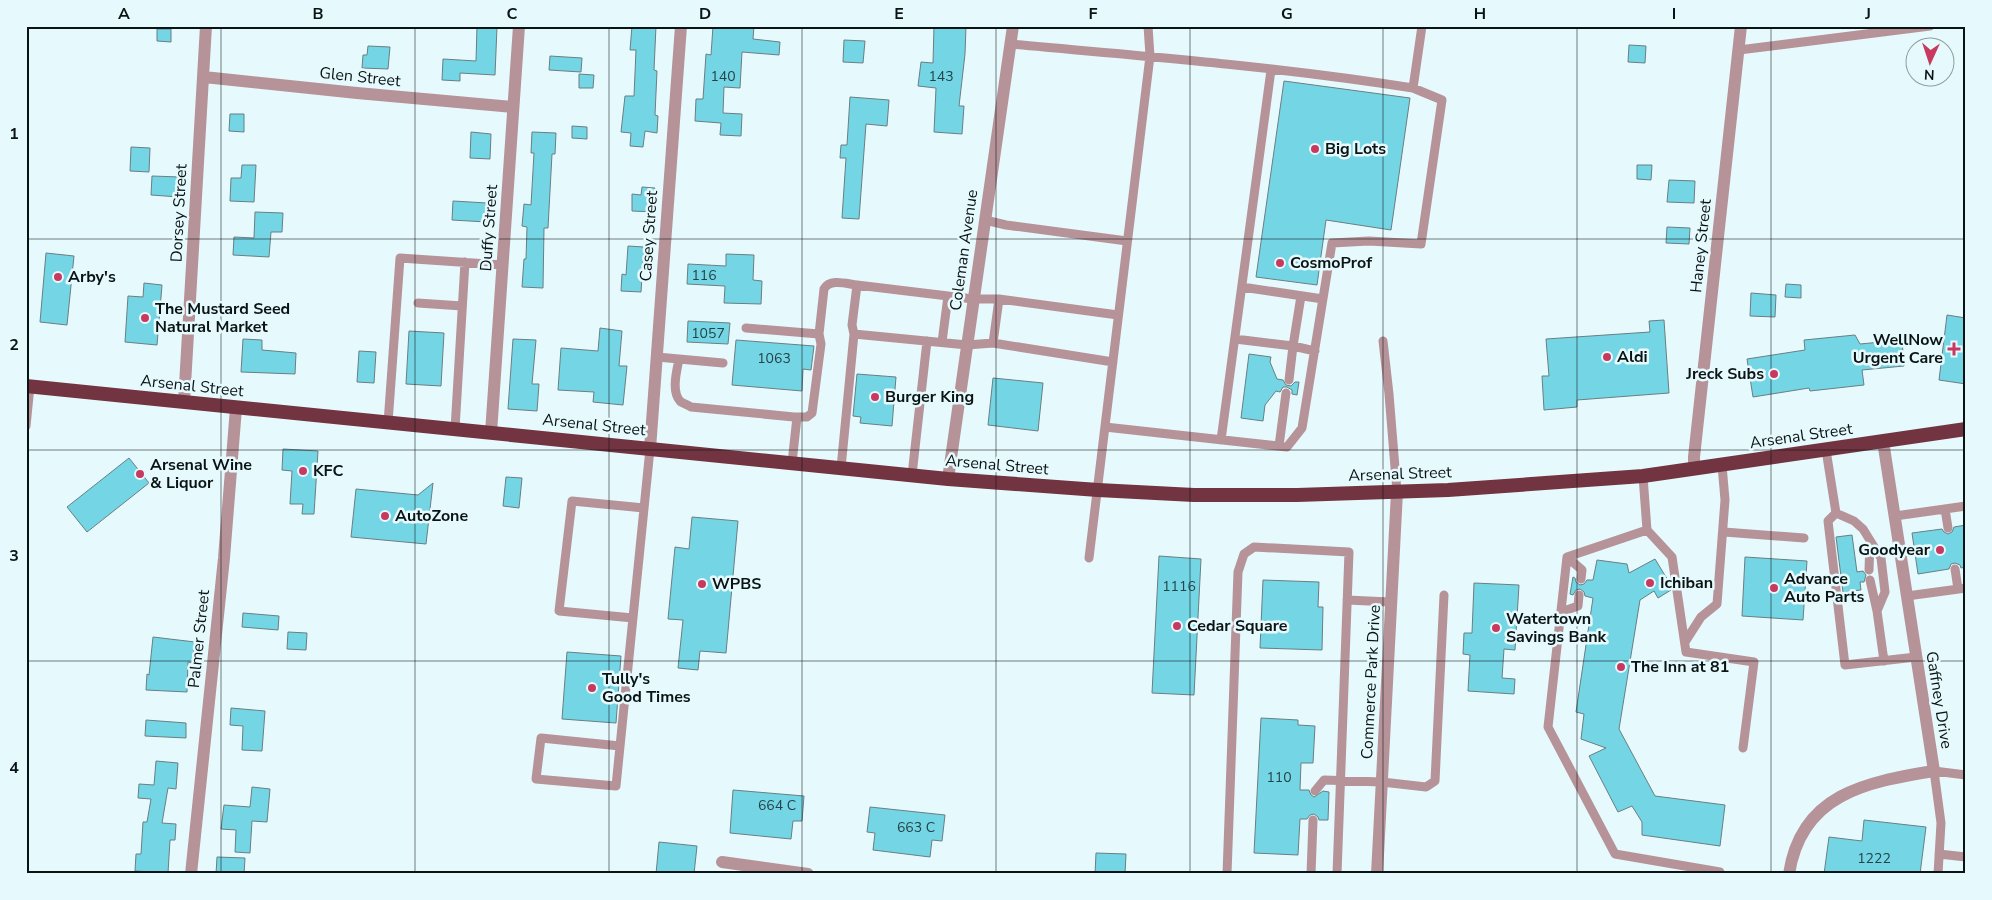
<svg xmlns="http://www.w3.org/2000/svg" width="1992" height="900" font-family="'Nunito Sans',sans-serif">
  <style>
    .building { fill: #74d5e5; stroke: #697f83 }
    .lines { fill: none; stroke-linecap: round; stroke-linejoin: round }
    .service { stroke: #b69398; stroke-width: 9 }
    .minor { stroke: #b69398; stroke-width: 12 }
    .trunk { stroke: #713440; stroke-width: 14 }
    .grid { fill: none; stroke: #0b1415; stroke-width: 1; stroke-opacity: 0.55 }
    .poi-dot { fill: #c83960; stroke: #e6fafd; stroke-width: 2 }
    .labels { text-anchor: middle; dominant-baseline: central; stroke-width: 5; stroke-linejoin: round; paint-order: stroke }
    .number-label { font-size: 14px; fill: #254449 }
    .street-label { font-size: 16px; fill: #0b1415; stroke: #e6fafd }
    .poi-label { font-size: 16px; font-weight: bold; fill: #0b1415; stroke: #e6fafd; text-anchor: start }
    .neatline { fill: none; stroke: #0b1415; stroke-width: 2 }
    .grid-label { font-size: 16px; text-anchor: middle; font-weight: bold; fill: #0b1415 }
  </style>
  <rect width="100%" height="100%" fill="#e6fafd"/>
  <!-- building -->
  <path class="building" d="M477 26 497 27 495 75 460 73V81L442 80 443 59 476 61Z
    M632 26H656L654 70 657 71 655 115 658 116 657 133 645 131 643 147 630 146 631 133 621 132 625 96H634L636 50H630Z
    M713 26H754L753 39 780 42 779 55 742 52 740 88 724 87 723 113 742 114 741 136 720 135 721 123 695 121 696 99H703L706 54 711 55Z
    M934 26H966L965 54 959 106H964L962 134 934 132 936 88 918 86 921 62 933 63Z
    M157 29H171V42L157 41Z
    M844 40 865 41 863 63 843 62Z
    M1629 45 1646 46 1645 63 1628 62Z
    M368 46 390 47 388 69 362 68 363 55H367Z
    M550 56 582 58 581 72 549 70Z
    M579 74 594 75 593 88H579Z
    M1284 81 1410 98 1391 230 1326 220 1317 285 1256 277Z
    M850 97 889 100 887 126 866 124 859 219 842 218 846 158H840L841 145H847Z
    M230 114H244V132L229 131Z
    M572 126 587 127V139L572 138Z
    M471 132 491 134 490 159 470 158Z
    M532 132 556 133 555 154H552L548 228H544L543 288 522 287 524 259H526L527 227 522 226 524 204 531 205 534 153H531Z
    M131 147 150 148 149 172 130 171Z
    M242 165H256L254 202 230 201 231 178H241Z
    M1637 165H1652L1651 180 1637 179Z
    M152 176 180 177 179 197 151 195Z
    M1669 180 1695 181 1694 203 1667 202Z
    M642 187 655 188 654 212 632 211V194L641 195Z
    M453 201 487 203 486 222 452 220Z
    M255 212 283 213 282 232H271L269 257 233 255 234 237 254 238Z
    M1667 227 1690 228 1689 244 1666 243Z
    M628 246 644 247 641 292 621 291 622 274 626 275Z
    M46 253 74 256 67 325 40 322Z
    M726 254 754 255 753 280 762 281 761 304 724 303 725 286 687 284 688 264 726 266Z
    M144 283 162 285 157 345 125 342 128 296 143 297Z
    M1786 284 1801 285V298L1785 297Z
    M1751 293 1776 295 1775 317 1750 316Z
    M1947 315 1966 318V384L1939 380Z
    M1664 320 1669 393 1577 400V407L1544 410 1542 376H1549L1546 339 1650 332 1649 321Z
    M688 321 730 323 728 344 687 342Z
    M600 328 622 331 619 366H627L623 405 593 402 594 392 558 390 561 348 598 351Z
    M409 331 444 333 441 386 406 384Z
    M1855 335 1860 344 1902 340 1904 366 1862 370 1864 385 1810 391 1809 388 1753 397 1747 359 1805 350 1804 340Z
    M243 339 262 340V350L296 353 295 374 241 372Z
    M513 339 536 340 532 384H539L537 411 508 409Z
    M736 340 814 346 811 370 803 369 802 391 732 385Z
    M359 351 376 352 374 383 357 382Z
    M1249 354 1271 357 1270 362 1277 379 1283 380 1286 385 1291 386 1295 382H1299L1297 395 1292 394V390L1287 387H1283L1280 392 1276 391 1265 405 1263 421 1241 418Z
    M857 374 896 377 892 426 860 423 861 417 853 416Z
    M993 378 1043 383 1038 431 988 425Z
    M283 449 318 451 314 514H302L303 504H290L292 471 282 470Z
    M129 458 149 483 87 532 67 507Z
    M506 477 522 478 519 508 503 506Z
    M433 483 426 544 351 537 356 489 418 495Z
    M692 517 738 521 726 653 700 651 698 670 678 668 683 620 668 619 675 547 689 549Z
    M1966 525V567L1961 568 1960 565 1955 563 1951 564 1949 569 1918 574 1912 533 1942 529 1944 532 1948 534 1952 532 1954 527Z
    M1852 535 1857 572 1863 571 1866 575 1864 582H1860L1861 590 1843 592 1836 537Z
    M1159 556 1201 559 1194 695 1152 693Z
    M1745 557 1807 561 1803 620 1742 616Z
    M1655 559 1669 582 1671 590 1658 598 1654 591 1640 600 1619 729 1655 796 1725 805 1720 846 1642 835V822L1632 806 1618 812 1589 756 1606 748 1581 739 1584 714 1576 712 1593 598 1585 596 1584 592 1580 589 1576 590 1573 595 1570 594 1573 577 1575 578 1576 582 1580 585 1584 584 1587 580H1593L1597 560 1627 564 1629 573Z
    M1263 580 1319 582 1318 607H1323L1322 650 1260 648Z
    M1474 583 1519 585 1515 650 1504 649 1502 678 1515 679 1514 694 1468 691 1470 655 1463 654 1464 633H1472Z
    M243 613 279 616 278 630 242 627Z
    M288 632 307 633 306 650 287 649Z
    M153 637 195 642 192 663 188 662 187 692 146 690 147 674 149 675Z
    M567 652 621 656 616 723 562 719Z
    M231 708 265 711 262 751 242 750 243 726 230 725Z
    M1261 718 1298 720V725L1315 726 1313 763H1301L1300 790H1309L1311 795 1314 797 1323 791 1329 792 1328 820H1319L1318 817 1314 814 1310 815 1307 819H1300L1298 855 1254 853Z
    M146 720 186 723V738L145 736Z
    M156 761 178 763 176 789 168 788 162 823 176 824 175 840H170L168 873 135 871 136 854H141L143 822H147L151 799 138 798 139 784 154 785Z
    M252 787 270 789 267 822 252 821 250 853 235 852 236 830 221 829 224 805 250 807Z
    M733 790 804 796 802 821H793L791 839 730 833Z
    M870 807 945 815 942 841 932 840 930 857 873 850 875 833 867 832Z
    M1864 820 1926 827 1920 874H1824L1829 837 1862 841Z
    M659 842 697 846 694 874H656Z
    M1096 853 1126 854 1125 874H1095Z
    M217 857 245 858 244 874H216Z"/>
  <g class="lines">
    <!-- service -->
    <path class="service" d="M1010 44C1145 56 1280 67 1413 88L1422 26
      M1739 50 1930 26
      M985 220 1006 225 1127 241
      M1242 287 1323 299
      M1301 296 1293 346 1315 351
      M418 303 462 306
      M746 328 819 334 824 289C830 278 847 284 857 285
      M854 334 852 325 857 285 973 299H999
      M1235 339 1293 346 1289 380
      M1383 341 1389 394 1397 492
      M942 342 948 296
      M657 357 679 359C677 370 671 391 680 401 682 403 688 405 691 407L794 417H807L812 413 821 344 819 334
      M679 359 723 363
      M1113 362 993 343 999 299 1118 315
      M388 423 400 258 503 265
      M26 426 30 386
      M1105 427 1287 447 1302 428 1332 243 1369 241 1421 244 1442 100 1413 88
      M455 429 465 262
      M1221 440 1271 70
      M1279 446 1286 393
      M1826 450 1836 513 1828 521 1845 665 1916 657
      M792 463 797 417
      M841 468 854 334 967 345 993 343
      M912 475 927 341
      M1643 476 1647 530 1567 557 1548 727 1615 854 1720 872
      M1945 509 1948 528
      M1836 513 1854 521 1863 529 1881 558 1885 592 1877 611 1884 661
      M1895 516 1966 506
      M1647 530 1672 557 1686 652 1754 662 1743 748
      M1724 532 1804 538
      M1567 557 1582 570 1581 579
      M1089 558 1150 56 1148 26
      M1955 569 1958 589
      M1869 570 1870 541
      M1870 580 1877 611
      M1907 596 1966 588
      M1347 600 1390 602
      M1561 612 1578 606 1579 595
      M633 618 559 611 572 501 644 508
      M1685 642 1701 617 1717 604 1725 500 1722 465
      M620 746 541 738 536 779 616 786 650 449
      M1315 791 1324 780 1382 782 1426 787 1435 781 1444 595
      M1939 854 1966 857
      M1227 874 1238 572 1244 554 1254 547 1349 552 1337 874
      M1311 874 1313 820
      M1938 874 1941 823 1934 771 1966 775"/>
    <!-- minor -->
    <path class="minor" d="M204 77 357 93 513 107
      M184 402 206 26
      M491 433 519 26
      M650 449 681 26
      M1694 469V457L1741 26
      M948 479 1013 26
      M722 862 808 874
      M191 874 224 558 236 408
      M1377 874 1397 492
      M1789 874C1801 794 1866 782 1934 771L1883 441"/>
    <!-- trunk -->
    <path class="trunk" d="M26 386 948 479 1098 490 1194 495H1297L1448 490 1643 476 1966 429"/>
  </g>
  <!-- grid -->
  <path class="grid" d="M221 26V874M415 26V874M609 26V874M802 26V874M996 26V874M1190 26V874M1383 26V874M1577 26V874M1771 26V874M26 239H1966M26 450H1966M26 661H1966"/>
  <!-- markers -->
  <g class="poi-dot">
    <circle cx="1315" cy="149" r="5"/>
    <circle cx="1280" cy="263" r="5"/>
    <circle cx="58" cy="277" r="5"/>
    <circle cx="145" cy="318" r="5"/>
    <path d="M1951.5 341.5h5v5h5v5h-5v5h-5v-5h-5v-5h5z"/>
    <circle cx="1607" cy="357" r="5"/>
    <circle cx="1774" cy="374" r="5"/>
    <circle cx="875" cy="397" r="5"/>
    <circle cx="303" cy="471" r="5"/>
    <circle cx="140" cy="474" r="5"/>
    <circle cx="385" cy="516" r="5"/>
    <circle cx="1940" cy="550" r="5"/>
    <circle cx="1650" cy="583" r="5"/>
    <circle cx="702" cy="584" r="5"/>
    <circle cx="1774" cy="588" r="5"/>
    <circle cx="1177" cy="626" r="5"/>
    <circle cx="1496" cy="628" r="5"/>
    <circle cx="1621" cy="667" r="5"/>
    <circle cx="592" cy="688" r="5"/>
  </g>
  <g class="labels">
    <!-- number labels -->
    <g class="number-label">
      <text x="723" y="76">140</text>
      <text x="941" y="76">143</text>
      <text x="704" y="275">116</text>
      <text x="708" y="333">1057</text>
      <text x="774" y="358">1063</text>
      <text x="1179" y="586">1116</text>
      <text x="1279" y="777">110</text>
      <text x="777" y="805">664 C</text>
      <text x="916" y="827">663 C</text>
      <text x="1874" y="858">1222</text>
    </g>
    <!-- street labels -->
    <g class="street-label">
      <text transform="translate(360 77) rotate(6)">Glen Street</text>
      <text transform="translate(179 213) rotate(-87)">Dorsey Street</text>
      <text transform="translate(489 228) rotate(-86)">Duffy Street</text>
      <text transform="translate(649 236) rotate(-86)">Casey Street</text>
      <text transform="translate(1701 246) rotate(-84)">Haney Street</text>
      <text transform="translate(964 250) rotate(-82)">Coleman Avenue</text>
      <text transform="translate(192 386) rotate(6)">Arsenal Street</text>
      <text transform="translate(594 425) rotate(6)">Arsenal Street</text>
      <text transform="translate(1801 436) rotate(-8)">Arsenal Street</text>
      <text transform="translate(997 465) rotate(5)">Arsenal Street</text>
      <text transform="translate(1400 474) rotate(-2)">Arsenal Street</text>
      <text transform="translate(199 639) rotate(-84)">Palmer Street</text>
      <text transform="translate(1371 682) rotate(-87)">Commerce Park Drive</text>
      <text transform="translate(1939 700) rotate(81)">Gaffney Drive</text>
    </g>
    <!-- poi labels -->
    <g class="poi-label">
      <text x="1325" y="149">Big Lots</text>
      <text x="1290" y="263">CosmoProf</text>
      <text x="68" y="277">Arby's</text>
      <text x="155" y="309">The Mustard Seed<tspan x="155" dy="18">Natural Market</tspan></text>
      <text x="1943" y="340" text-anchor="end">WellNow<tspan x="1943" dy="18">Urgent Care</tspan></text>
      <text x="1617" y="357">Aldi</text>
      <text x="1764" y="374" text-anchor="end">Jreck Subs</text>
      <text x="885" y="397">Burger King</text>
      <text x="150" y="465">Arsenal Wine<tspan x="150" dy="18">&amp; Liquor</tspan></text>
      <text x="313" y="471">KFC</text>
      <text x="395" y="516">AutoZone</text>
      <text x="1930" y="550" text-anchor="end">Goodyear</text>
      <text x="1784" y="579">Advance<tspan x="1784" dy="18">Auto Parts</tspan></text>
      <text x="1660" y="583">Ichiban</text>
      <text x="712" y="584">WPBS</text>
      <text x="1506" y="619">Watertown<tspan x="1506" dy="18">Savings Bank</tspan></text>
      <text x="1187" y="626">Cedar Square</text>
      <text x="1631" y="667">The Inn at 81</text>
      <text x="602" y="679">Tully's<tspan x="602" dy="18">Good Times</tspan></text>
    </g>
  </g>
  <!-- border -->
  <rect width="1992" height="900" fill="none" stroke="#e6fafd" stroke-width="55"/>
  <!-- north arrow -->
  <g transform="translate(1930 62) rotate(183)"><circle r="24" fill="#e6fafd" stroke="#8e9ea0"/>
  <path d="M0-4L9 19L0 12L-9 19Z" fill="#c83960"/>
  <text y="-8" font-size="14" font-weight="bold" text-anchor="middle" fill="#0b1415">N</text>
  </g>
  <rect x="28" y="28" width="1936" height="844" class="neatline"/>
  <g class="grid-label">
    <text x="124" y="19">A</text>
    <text x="318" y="19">B</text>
    <text x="512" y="19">C</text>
    <text x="705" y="19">D</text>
    <text x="899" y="19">E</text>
    <text x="1093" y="19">F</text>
    <text x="1287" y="19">G</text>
    <text x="1480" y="19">H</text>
    <text x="1674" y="19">I</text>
    <text x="1868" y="19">J</text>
    <text x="14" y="139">1</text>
    <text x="14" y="350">2</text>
    <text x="14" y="561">3</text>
    <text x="14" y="773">4</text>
  </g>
</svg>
